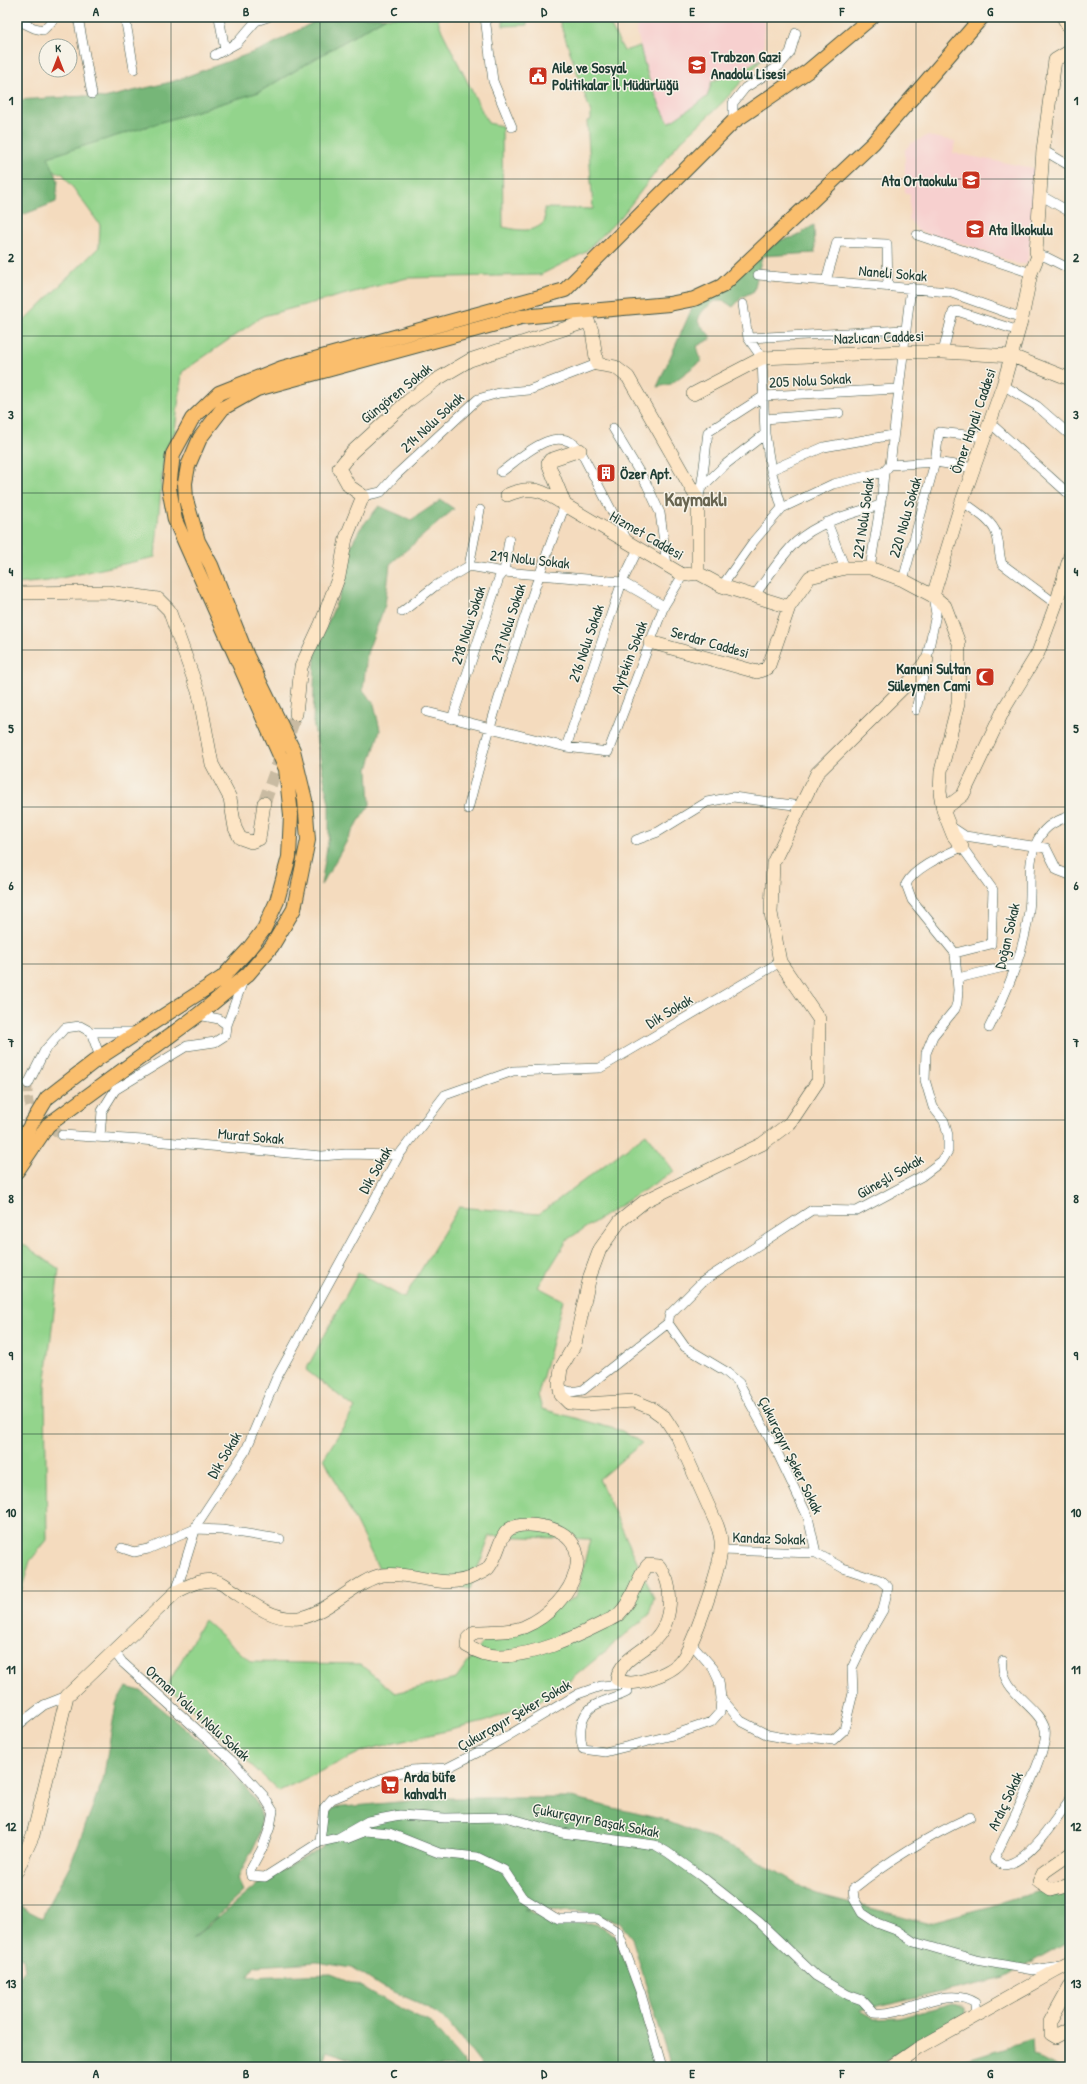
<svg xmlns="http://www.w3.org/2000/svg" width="1087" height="2084" font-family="'Patrick Hand',sans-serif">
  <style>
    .built { fill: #f7d0cf }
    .green { fill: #93d48c; stroke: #598860 }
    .forest { fill: #76b678; stroke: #4a7a56 }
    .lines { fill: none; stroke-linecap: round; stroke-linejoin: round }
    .street-tunnel { stroke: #c9bba2; stroke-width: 9; stroke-dasharray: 9 4.5; stroke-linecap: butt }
    .secondary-tunnel { stroke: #c9bba2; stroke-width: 13; stroke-dasharray: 13 6; stroke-linecap: butt }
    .street-casing { stroke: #3f5549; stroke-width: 10 }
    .secondary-casing { stroke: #3f5549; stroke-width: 14 }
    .primary-casing { stroke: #3f5549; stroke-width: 16 }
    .street { stroke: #fff; stroke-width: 9 }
    .secondary { stroke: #fde5c5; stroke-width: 13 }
    .primary { stroke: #fabe6d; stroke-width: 14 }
    .grid { fill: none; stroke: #1f3d34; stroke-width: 1; stroke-opacity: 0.55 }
    .labels { text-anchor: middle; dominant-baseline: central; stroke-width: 3; stroke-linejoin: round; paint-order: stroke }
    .poi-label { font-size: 15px; font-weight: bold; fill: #1f3d34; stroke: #f7f3e8; text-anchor: start }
    .street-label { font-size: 15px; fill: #1f3d34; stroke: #f7f3e8 }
    .district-label { font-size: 19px; font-weight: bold; fill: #686551; stroke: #f7f3e8 }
    .neatline { fill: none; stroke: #1f3d34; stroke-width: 1.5 }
    .grid-label { font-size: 13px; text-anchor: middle; font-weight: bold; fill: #1f3d34 }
  </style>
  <rect width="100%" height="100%" fill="#f7f3e8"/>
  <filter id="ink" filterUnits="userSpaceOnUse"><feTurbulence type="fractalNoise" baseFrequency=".025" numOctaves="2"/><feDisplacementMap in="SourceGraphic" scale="8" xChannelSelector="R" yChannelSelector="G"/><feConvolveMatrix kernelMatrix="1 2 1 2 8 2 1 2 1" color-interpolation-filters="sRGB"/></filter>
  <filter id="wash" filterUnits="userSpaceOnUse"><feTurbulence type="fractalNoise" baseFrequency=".012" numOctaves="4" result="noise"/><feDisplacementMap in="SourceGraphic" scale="16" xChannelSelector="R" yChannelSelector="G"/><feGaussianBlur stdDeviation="0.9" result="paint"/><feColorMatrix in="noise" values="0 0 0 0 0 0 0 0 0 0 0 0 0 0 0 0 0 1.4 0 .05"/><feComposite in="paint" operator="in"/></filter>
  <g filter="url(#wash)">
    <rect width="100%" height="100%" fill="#f4dbbe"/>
    <!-- built -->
    <path class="built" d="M634 17H764V57L737 73 712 81 707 97 669 123 656 100 646 74Z
      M927 136 955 141 953 153 1038 169 1035 202 1032 206 1034 215 1027 264H1018L964 244 918 231 909 219 910 194H905V150L910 144Z"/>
    <!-- green -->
    <path class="green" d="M386 17H437L442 31 488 123 502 126 503 227C518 230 534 234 545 221L544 208 593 209 587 121 591 120V113L558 17H606L624 51 640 46C646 74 655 98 669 123L707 97 712 81 737 73 764 57 723 102 676 146 621 217 584 253 540 275 407 278 263 316 182 372 175 431 164 454 155 557 48 581 17 584V328L99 247 100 225 63 174 54 171 47 157 259 92Z
      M503 17H527V25L503 26Z
      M646 1134 674 1171 568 1239 538 1287 563 1300 538 1395 542 1409 622 1431 642 1443 599 1479 654 1598 649 1615 551 1696 484 1722 365 1750 279 1791 167 1686 204 1620 251 1662 360 1664 395 1693 456 1679 485 1639 576 1597 590 1539 490 1536 470 1589 378 1567 324 1458 355 1408 306 1370 358 1273 404 1298 459 1207 539 1214Z
      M17 1240 59 1269 45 1387 47 1540 30 1561 17 1605Z"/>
    <!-- forest -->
    <path class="forest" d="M323 17H386L259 92 48 157 58 180 56 202 17 217V100L85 96 104 98 171 82 265 48Z
      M814 225 815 253 762 256 754 291 742 297 733 307 724 301H715C707 307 699 312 698 322L712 338 697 346 701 361 671 384 657 387 693 306 780 240 795 237Z
      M441 500 454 509 390 564 385 605 367 653 363 690 374 704 380 730 368 769 370 805C351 830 338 859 321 885L329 835V804L313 722 315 652 344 585 349 549 360 529 379 506 411 520Z
      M126 1687 141 1691C166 1713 259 1786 261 1816 263 1839 246 1858 238 1878L243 1892 192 1939 258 1884 323 1847 326 1818 332 1808 443 1798H571L661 1819 740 1850 813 1893 927 1923 991 1906 1070 1882V1940L1004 1978 860 2011 874 2019 900 2018 952 2003 966 2008V2015L905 2048 876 2067H671L632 1938 619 1922 584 1912 524 1909 559 1923H596L615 1935 638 1994 656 2067H483L448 2022 419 2003 382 1987 352 1968 317 1962 255 1966 247 1977 331 1974 361 1986 397 2007 431 2023 467 2067H358L359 2062 327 2051 320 2067H17V1980L25 1970 23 1958 17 1957V1905L42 1918 71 1863 103 1780 116 1704Z
      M1032 2039 1033 2055 1057 2067H942Z"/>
  </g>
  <g filter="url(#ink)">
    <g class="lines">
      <!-- street-tunnel -->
      <path class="street-tunnel" d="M28 1084C27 1116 36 1121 62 1135"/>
      <!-- secondary-tunnel -->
      <path class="secondary-tunnel" d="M264 803 296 714"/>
      <defs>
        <path id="street" d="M78 17 92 94
          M125 17 134 69
          M219 17 225 50
          M485 17 493 81 512 127
          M17 20 34 28 43 30 56 17
          M215 55 237 43 256 21 268 17
          M733 122V103L745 88 779 66 790 53 796 33
          M1043 150 1070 166
          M1040 195 1070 212
          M917 235 1031 273
          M1038 256 1046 257 1070 269
          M758 275 949 292 1022 318
          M826 281 837 242 887 244 888 287
          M743 304 748 338 762 358 765 434 771 470 782 508
          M748 338 905 330
          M943 352 953 312 957 311 1019 331
          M1003 385 1037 406 1070 435
          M765 419 839 413
          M989 422 1070 495
          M613 428 647 485 660 513 667 565
          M890 465 911 287
          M771 470 824 447 893 435
          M501 472C522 457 557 421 580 450L628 542
          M702 487 726 464 765 434
          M363 496 381 492 395 476 478 399 499 393 529 390 597 364
          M698 500C704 479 705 454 708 432L764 396 898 389
          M962 501C972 509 992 520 996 533 1000 543 998 554 1002 564L1056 604
          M827 522 845 568
          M469 566 480 510
          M870 568 882 495 884 472
          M903 580 935 462 939 432 984 437
          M722 586 753 542 782 508 833 484 884 472 890 465 935 462 975 468
          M754 596C767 579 780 557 796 542 819 521 851 514 880 505
          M402 612 435 586 469 566 504 572 622 582 664 606
          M916 710 936 614 933 596
          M427 712 566 747 608 752 664 606 683 575
          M452 719 499 578 504 572 509 540
          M566 747 622 582 638 549
          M468 809C494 706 527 605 565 505
          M950 826 965 836 1046 848 1057 870 1070 875
          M636 840 658 832 707 802 733 797 801 806
          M958 978 1017 964
          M198 1015 219 1019 227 1025
          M989 1028C1007 992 1025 950 1029 910 1032 889 1027 866 1035 846 1042 828 1052 822 1070 816
          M91 1032 100 1057
          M28 1084 45 1050 65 1028 80 1026 91 1032H137
          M62 1135 143 1140 322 1156 346 1154 399 1155
          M100 1137 102 1111 115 1090 187 1046 215 1042 226 1035 227 1025 244 978
          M559 1388 571 1392 583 1390 668 1323
          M122 1548 134 1552 148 1549 195 1529 222 1530 280 1539
          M816 1553 808 1517 777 1452 739 1383 725 1371 685 1347 668 1323 670 1314 702 1282 812 1210 857 1211 922 1176 942 1161 948 1151V1135L944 1121 933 1107 925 1080 926 1053 933 1036 955 1009 957 1003 958 990 955 953 912 900 906 884C915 867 945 855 962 847L993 890 991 944 955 953
          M176 1592 197 1524 246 1450 276 1379 399 1155 445 1095 513 1071 600 1068 780 962
          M114 1651 122 1662 232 1761 263 1795 273 1811 270 1827 262 1849 250 1871 251 1876 265 1877 320 1842 338 1838 368 1821 400 1815 445 1818 506 1817 562 1833 655 1845 667 1852 701 1876 759 1922 816 1976 848 1995 862 2000 874 2013C905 2017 945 1983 975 2003L976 2017
          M1003 1661C999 1691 1039 1706 1045 1729 1050 1751 1005 1835 994 1859L1003 1865C1028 1864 1056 1819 1070 1799
          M721 1698 741 1721 768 1735 796 1740 809 1737 833 1740 844 1730 853 1693 852 1668 865 1641 883 1610 888 1587 880 1580 843 1568 816 1553 721 1550
          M17 1726 44 1705 67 1696
          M970 1817C929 1836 888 1861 853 1889L854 1899 862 1913 877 1923 896 1930 914 1942 976 1960 1033 1970 1060 1966
          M346 1839 366 1831 389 1833 439 1853 477 1857 504 1870 522 1897 554 1917 558 1919H597L618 1932 640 1991 662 2067
          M320 1842 324 1808 332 1799 391 1775 411 1770 447 1768 494 1744 578 1694 601 1686 625 1684 627 1692C616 1698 600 1701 592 1707 579 1717 579 1735 583 1749L605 1752 673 1735 711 1722 720 1712 721 1698 719 1681 713 1668 691 1643"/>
        <path id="secondary" d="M1063 17 1070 29
          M1036 252 1043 150 1055 60 1070 51
          M693 394 762 358 902 352H943L1012 356 1070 379
          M507 495C532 484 544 491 565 505
          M698 573 722 586 789 607 810 577 845 568H870L903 580 933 596 945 606 959 643 958 704 941 771 940 792 943 810 953 835 962 847
          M17 593 108 592 158 599 169 610 199 694 212 764 230 798 235 828 240 838 251 842 259 839 264 803
          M933 596 962 501 1003 385 1022 318 1031 273 1038 256
          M650 642 757 672 768 668 789 607
          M296 714 301 667 321 624 339 576 346 538 363 496 349 486 339 468 352 452 408 401 436 380 470 360 588 321 592 331 597 364 615 367 628 377 698 500V573L683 575 565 505 548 463 550 460 580 450
          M943 810 963 795 1005 707 1038 653 1056 604 1070 556
          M1070 1854 1044 1872 1039 1882 1051 1890 1070 1885
          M17 1871 33 1835 67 1696 176 1592C188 1586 206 1576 219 1582 224 1583 228 1588 232 1590 251 1603 274 1621 299 1618 329 1613 357 1579 383 1575 413 1571 446 1591 474 1576 478 1574 487 1571 489 1567 504 1547 496 1523 530 1525 610 1530 575 1606 524 1627 508 1633 491 1631 475 1632L468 1638 467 1646C477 1652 487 1656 499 1656 534 1656 571 1639 603 1623 608 1620 615 1618 619 1614 634 1600 635 1580 648 1565L659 1566C675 1586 673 1624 652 1642 639 1654 621 1660 617 1679 627 1685 635 1683 646 1680 658 1676 673 1671 681 1661 693 1647 720 1568 721 1549 722 1540 720 1533 717 1525L678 1438 665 1418 651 1408 634 1401 585 1404 569 1403 561 1395 559 1384 561 1368 575 1344 590 1276 600 1249 620 1221 645 1201 762 1144 790 1123 818 1081 819 1019 780 962 771 913 773 863 817 773 911 680 927 660
          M1070 1986 1050 2022V2034L1055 2037 1070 2029
          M891 2067 917 2049 1054 1972 1067 1965 1070 1967"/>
        <path id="primary" d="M17 1148 47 1098 100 1057 222 978 248 950 264 929 277 901 289 857 291 815 286 769 175 520 169 488 173 454 192 419 219 393 282 368 565 290 733 122 808 71 872 17
          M17 1171 48 1125 198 1015 248 974 272 946 294 909 308 840 305 800 293 750 247 656 211 565 198 541 186 500 185 483 188 466 200 438 223 408 257 389 521 317 669 304 694 299 722 286 873 143 982 17"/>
      </defs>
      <!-- street casing -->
      <use href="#street" class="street-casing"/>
      <!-- secondary casing -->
      <use href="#secondary" class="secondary-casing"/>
      <!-- primary casing -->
      <use href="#primary" class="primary-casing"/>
      <!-- street -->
      <use href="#street" class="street"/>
      <!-- secondary -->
      <use href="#secondary" class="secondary"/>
      <!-- primary -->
      <use href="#primary" class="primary"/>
    </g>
  </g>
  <!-- grid -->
  <path class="grid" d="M171 17V2067M320 17V2067M469 17V2067M618 17V2067M767 17V2067M916 17V2067M17 179H1070M17 336H1070M17 493H1070M17 650H1070M17 807H1070M17 964H1070M17 1120H1070M17 1277H1070M17 1434H1070M17 1591H1070M17 1748H1070M17 1905H1070"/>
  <!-- icons -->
  <defs>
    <symbol id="school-square" viewBox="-11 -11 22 22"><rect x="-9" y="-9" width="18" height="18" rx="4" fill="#c8321e" stroke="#f7f3e8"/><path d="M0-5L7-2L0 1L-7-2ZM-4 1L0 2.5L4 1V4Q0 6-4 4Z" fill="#fff"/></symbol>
    <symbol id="civic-square" viewBox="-11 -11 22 22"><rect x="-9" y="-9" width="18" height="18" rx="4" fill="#c8321e" stroke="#f7f3e8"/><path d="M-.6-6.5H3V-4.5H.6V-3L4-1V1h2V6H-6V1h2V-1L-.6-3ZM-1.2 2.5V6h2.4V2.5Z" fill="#fff"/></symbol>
    <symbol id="building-square" viewBox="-11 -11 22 22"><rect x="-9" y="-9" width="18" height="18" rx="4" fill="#c8321e" stroke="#f7f3e8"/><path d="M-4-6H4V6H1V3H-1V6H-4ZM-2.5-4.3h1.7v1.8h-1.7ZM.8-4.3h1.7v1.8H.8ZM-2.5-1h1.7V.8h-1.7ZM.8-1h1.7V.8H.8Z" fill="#fff"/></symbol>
    <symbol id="mosque-square" viewBox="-11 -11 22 22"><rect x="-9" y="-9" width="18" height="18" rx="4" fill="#c8321e" stroke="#f7f3e8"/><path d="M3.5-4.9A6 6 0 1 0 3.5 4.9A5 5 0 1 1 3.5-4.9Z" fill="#fff"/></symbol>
    <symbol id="supermarket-square" viewBox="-11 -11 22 22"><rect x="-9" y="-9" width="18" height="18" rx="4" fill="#c8321e" stroke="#f7f3e8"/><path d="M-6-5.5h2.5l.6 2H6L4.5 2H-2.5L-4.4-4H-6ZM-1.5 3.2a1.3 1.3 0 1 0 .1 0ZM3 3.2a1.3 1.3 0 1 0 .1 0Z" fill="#fff"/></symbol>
  </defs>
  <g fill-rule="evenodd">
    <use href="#school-square" x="686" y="54" width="22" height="22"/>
    <use href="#civic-square" x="527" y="65" width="22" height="22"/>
    <use href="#school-square" x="960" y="169" width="22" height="22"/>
    <use href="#school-square" x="964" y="218" width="22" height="22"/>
    <use href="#building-square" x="595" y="462" width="22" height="22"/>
    <use href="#mosque-square" x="974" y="666" width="22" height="22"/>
    <use href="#supermarket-square" x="379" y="1774" width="22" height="22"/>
  </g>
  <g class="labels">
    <!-- poi labels -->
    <g class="poi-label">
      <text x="711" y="56">Trabzon Gazi<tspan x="711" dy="17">Anadolu Lisesi</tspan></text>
      <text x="552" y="67">Aile ve Sosyal<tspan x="552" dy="17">Politikalar İl Müdürlüğü</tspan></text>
      <text x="957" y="180" text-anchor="end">Ata Ortaokulu</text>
      <text x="989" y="229">Ata İlkokulu</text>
      <text x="620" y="473">Özer Apt.</text>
      <text x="971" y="668" text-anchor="end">Kanuni Sultan<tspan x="971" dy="17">Süleymen Cami</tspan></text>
      <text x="404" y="1776">Arda büfe<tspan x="404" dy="17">kahvaltı</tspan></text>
    </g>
    <!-- street labels -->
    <g class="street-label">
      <text transform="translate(893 273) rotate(5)">Naneli Sokak</text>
      <text transform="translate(879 337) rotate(-2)">Nazlıcan Caddesi</text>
      <text transform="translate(810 380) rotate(-3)">205 Nolu Sokak</text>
      <text transform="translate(396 393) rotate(-39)">Güngören Sokak</text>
      <text transform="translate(973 421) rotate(-71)">Ömer Hayali Caddesi</text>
      <text transform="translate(432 422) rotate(-43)">214 Nolu Sokak</text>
      <text transform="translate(905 517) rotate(-74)">220 Nolu Sokak</text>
      <text transform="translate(863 518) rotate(-82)">221 Nolu Sokak</text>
      <text transform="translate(647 535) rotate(30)">Hizmet Caddesi</text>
      <text transform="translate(530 559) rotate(6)">219 Nolu Sokak</text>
      <text transform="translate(508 623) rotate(-72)">217 Nolu Sokak</text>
      <text transform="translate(468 625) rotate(-72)">218 Nolu Sokak</text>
      <text transform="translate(710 642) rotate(16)">Serdar Caddesi</text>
      <text transform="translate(586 643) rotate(-71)">216 Nolu Sokak</text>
      <text transform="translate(629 657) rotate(-69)">Aytekin Sokak</text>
      <text transform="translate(1007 936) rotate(-77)">Doğan Sokak</text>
      <text transform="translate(669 1011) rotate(-31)">Dik Sokak</text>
      <text transform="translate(251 1136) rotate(5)">Murat Sokak</text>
      <text transform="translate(375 1170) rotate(-60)">Dik Sokak</text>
      <text transform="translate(890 1176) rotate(-30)">Güneşli Sokak</text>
      <text transform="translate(224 1455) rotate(-59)">Dik Sokak</text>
      <text transform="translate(791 1455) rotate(64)">Çukurçayır Şeker Sokak</text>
      <text transform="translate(769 1538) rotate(2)">Kandaz Sokak</text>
      <text transform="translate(198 1713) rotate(42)">Orman Yolu 4 Nolu Sokak</text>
      <text transform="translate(514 1715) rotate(-30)">Çukurçayır Şeker Sokak</text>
      <text transform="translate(1005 1801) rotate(-65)">Ardıç Sokak</text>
      <text transform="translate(596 1820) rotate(11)">Çukurçayır Başak Sokak</text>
    </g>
    <!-- district labels -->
    <g class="district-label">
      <text x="696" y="499">Kaymaklı</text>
    </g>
  </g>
  <!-- margin -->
  <rect width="1087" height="2084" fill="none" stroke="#f7f3e8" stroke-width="44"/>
  <!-- north arrow -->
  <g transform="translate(58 58)"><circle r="19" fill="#f7f3e8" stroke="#a1aaa0"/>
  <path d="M0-3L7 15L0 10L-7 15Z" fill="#c8321e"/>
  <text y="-6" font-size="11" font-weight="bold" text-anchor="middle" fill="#1f3d34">K</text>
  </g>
  <rect x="22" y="22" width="1043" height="2040" class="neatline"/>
  <g class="grid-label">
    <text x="96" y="16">A</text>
    <text x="246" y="16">B</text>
    <text x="394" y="16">C</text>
    <text x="544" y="16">D</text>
    <text x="692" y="16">E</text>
    <text x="842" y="16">F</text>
    <text x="990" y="16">G</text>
    <text x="11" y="105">1</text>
    <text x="1076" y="105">1</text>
    <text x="11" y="262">2</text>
    <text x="1076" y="262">2</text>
    <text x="11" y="419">3</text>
    <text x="1076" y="419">3</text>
    <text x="11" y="576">4</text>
    <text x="1076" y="576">4</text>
    <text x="11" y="733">5</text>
    <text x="1076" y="733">5</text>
    <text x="11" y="890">6</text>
    <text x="1076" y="890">6</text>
    <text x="11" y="1047">7</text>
    <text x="1076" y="1047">7</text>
    <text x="11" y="1203">8</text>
    <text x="1076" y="1203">8</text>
    <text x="11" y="1360">9</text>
    <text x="1076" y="1360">9</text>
    <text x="11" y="1517">10</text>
    <text x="1076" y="1517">10</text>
    <text x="11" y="1674">11</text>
    <text x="1076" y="1674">11</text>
    <text x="11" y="1831">12</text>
    <text x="1076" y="1831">12</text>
    <text x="11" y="1988">13</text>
    <text x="1076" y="1988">13</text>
    <text x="96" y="2078">A</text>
    <text x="246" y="2078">B</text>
    <text x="394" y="2078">C</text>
    <text x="544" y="2078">D</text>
    <text x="692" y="2078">E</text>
    <text x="842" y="2078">F</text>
    <text x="990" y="2078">G</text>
  </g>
</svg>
